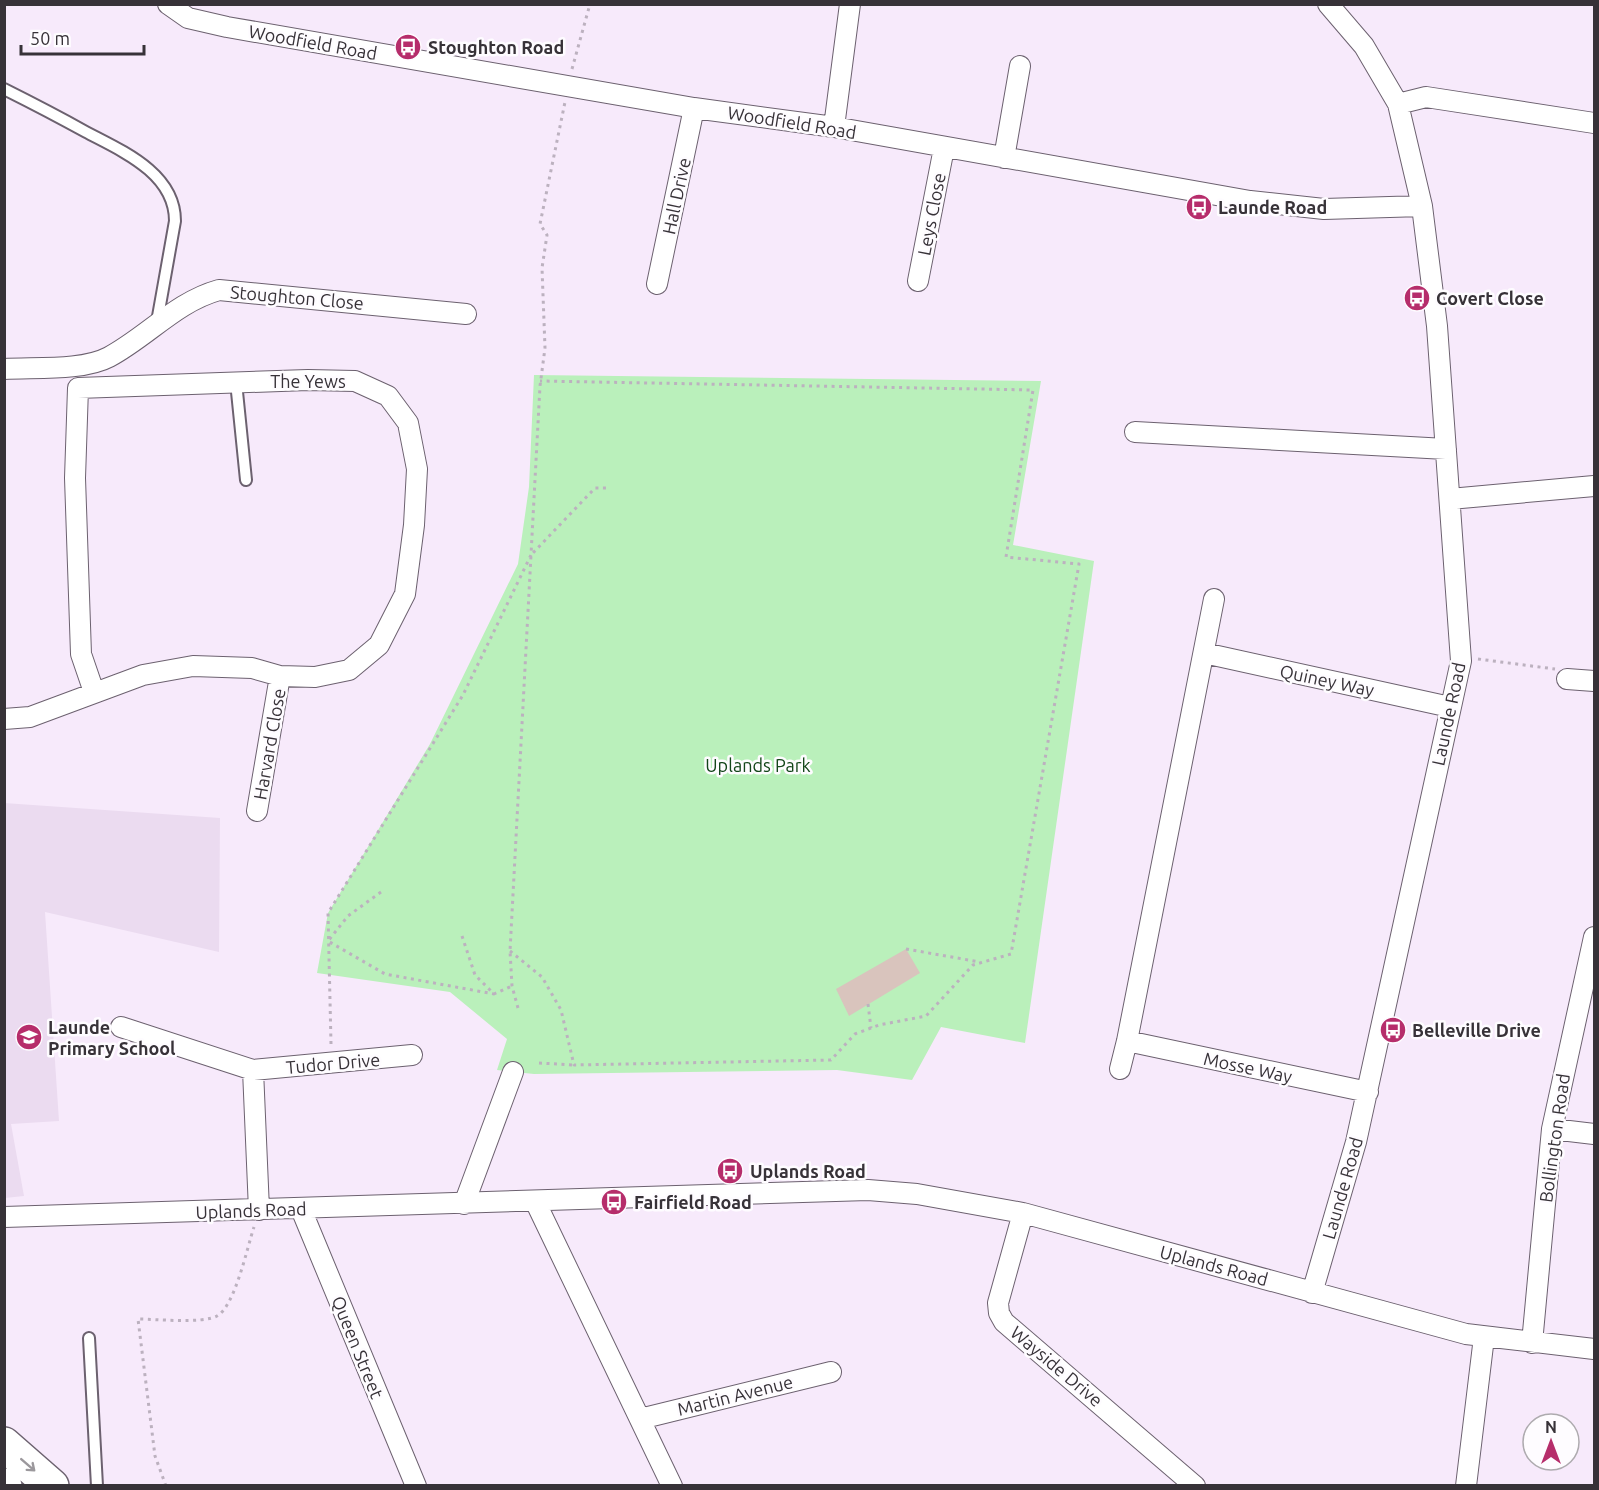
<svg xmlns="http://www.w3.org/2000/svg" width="1599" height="1490" font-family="Ubuntu,sans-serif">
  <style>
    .built { fill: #ebdbf0 }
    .green { fill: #baf0bb }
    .building { fill: #d9c4bd }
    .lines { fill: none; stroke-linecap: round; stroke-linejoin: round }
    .lane-casing { stroke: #6c616f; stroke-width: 14 }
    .street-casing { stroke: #6c616f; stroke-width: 22 }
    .highway-casing { stroke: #6c616f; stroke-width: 36 }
    .path { stroke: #bcb1bf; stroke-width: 3; stroke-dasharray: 3 4.5; stroke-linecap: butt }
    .lane { stroke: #fff; stroke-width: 10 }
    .street { stroke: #fff; stroke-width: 20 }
    .highway { stroke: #fff; stroke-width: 33 }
    .oneway { stroke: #9b989c }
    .labels { text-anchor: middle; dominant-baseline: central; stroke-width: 5; stroke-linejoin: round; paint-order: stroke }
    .street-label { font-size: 18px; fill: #373238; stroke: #fefcff }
    .poi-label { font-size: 18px; font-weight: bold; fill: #373238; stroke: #fefcff; text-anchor: start }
    .park-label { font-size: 18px; fill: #134619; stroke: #fefcff }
  </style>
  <rect width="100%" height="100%" fill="#f7eafb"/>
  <!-- built -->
  <path class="built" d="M4 803 220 818 219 952 45 912 59 1121 11 1124 24 1196 5 1198Z"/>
  <!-- green -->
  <path class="green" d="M534 375 1041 381 1013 545 1094 561 1025 1043 941 1027 912 1080 837 1070 534 1074 497 1070 507 1039 450 992 317 973 328 913 430 744 518 564 529 487Z"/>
  <!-- building -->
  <path class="building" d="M906 949 920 973 849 1016 836 989Z"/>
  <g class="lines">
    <defs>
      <path id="lane" d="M4 89C32 103 59 117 86 132 122 151 175 173 175 221L157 322
        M236 382 246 480
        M89 1338 97 1486"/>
      <path id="street" d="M168 4 188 18 227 27 694 108 834 127 1250 201 1324 209 1422 206
        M1398 104 1426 97 1594 123
        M834 127 850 4
        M1004 158 1020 66
        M918 281 944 148
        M657 284 694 108
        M4 369C34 367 83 371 109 357 148 336 176 302 219 290L466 314
        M1135 432 1446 449
        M1450 499 1594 486
        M1204 653 1450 707
        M1567 679 1594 681
        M4 719 30 717 143 675 193 666 252 668 280 676 315 677 349 670 379 645 405 594 414 525 417 469 408 423 388 396 355 381 308 380 78 388 75 478 81 654 94 692
        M257 811 280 676
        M121 1027 253 1070 412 1055
        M1127 1041 1368 1092
        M1120 1069 1127 1041 1214 599
        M253 1070 259 1210
        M1552 1129 1594 1134
        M535 1201 672 1486
        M464 1204 513 1072
        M301 1209 416 1486
        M1023 1213 998 1303 999 1313 1004 1322 1195 1486
        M4 1217 868 1190 917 1194 1023 1213 1466 1334 1594 1349
        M1312 1293 1356 1142 1461 661 1437 326 1422 206 1398 104 1364 46 1328 4
        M1532 1343 1552 1129 1594 937
        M640 1419 831 1372
        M1466 1486 1484 1337"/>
      <path id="highway" d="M4 1444 52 1486
        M4 1485 5 1486"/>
    </defs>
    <!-- lane casing -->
    <use href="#lane" class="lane-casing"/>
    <!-- street casing -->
    <use href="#street" class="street-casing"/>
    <!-- highway casing -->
    <use href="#highway" class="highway-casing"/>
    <!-- path -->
    <path class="path" d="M572 69 590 4
      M1478 659 1555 669
      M381 892 348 916 328 941 385 974 494 994
      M462 936 475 975 494 994 512 986
      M906 949 980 962
      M510 951 542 977 561 1010 574 1065 831 1060 855 1034 879 1025 926 1016 973 965 1011 954 1079 564 1006 557 1033 390 540 381
      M868 1004 871 1028
      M518 1008 512 986 510 951 531 555 595 488H608
      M331 1044 328 913 463 695 531 555 540 386 545 348 542 268 547 235 540 224 565 102
      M539 1063 574 1065
      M166 1486 155 1456 138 1319C156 1319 202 1324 217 1316 235 1306 247 1248 254 1227"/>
    <!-- lane -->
    <use href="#lane" class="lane"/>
    <!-- street -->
    <use href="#street" class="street"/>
    <!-- highway -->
    <use href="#highway" class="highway"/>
  </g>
  <!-- one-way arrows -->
  <defs><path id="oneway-shaft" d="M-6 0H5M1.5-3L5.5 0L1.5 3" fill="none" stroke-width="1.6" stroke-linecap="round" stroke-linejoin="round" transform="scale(1.5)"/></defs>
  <use class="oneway" href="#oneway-shaft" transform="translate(28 1465) rotate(41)"/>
  <!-- icons -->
  <defs>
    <symbol id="bus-disc" viewBox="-11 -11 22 22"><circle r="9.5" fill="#b62d6b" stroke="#fefcff"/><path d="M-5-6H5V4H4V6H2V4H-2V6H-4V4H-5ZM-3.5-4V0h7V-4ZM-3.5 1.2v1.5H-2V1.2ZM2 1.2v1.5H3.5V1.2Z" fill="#fff"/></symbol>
    <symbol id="school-disc" viewBox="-11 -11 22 22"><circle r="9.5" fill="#b62d6b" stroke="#fefcff"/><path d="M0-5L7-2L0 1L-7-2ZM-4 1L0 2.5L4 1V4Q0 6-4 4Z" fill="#fff"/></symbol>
  </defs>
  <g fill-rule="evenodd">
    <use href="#bus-disc" x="393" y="32" width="30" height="30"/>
    <use href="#bus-disc" x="1184" y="192" width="30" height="30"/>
    <use href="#bus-disc" x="1402" y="283" width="30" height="30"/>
    <use href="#bus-disc" x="1378" y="1015" width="30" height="30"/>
    <use href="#school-disc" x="14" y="1022" width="30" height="30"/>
    <use href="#bus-disc" x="715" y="1156" width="30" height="30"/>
    <use href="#bus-disc" x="599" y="1187" width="30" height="30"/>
  </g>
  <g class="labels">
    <!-- street labels -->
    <g class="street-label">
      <text transform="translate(313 42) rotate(10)">Woodfield Road</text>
      <text transform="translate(792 122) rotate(9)">Woodfield Road</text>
      <text transform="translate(676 196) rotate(-78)">Hall Drive</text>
      <text transform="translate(931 214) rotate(-79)">Leys Close</text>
      <text transform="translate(297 297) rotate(5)">Stoughton Close</text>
      <text x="308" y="381">The Yews</text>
      <text transform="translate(1327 680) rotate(12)">Quiney Way</text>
      <text transform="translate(1448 714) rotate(-78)">Launde Road</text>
      <text transform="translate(269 744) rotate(-80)">Harvard Close</text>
      <text transform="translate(333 1063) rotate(-5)">Tudor Drive</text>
      <text transform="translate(1248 1067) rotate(12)">Mosse Way</text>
      <text transform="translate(1554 1138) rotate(-82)">Bollington Road</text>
      <text transform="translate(1342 1188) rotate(-74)">Launde Road</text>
      <text transform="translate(251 1210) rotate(-2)">Uplands Road</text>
      <text transform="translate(1214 1265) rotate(15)">Uplands Road</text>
      <text transform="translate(358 1347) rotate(68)">Queen Street</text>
      <text transform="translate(1057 1366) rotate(40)">Wayside Drive</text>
      <text transform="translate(735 1395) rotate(-14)">Martin Avenue</text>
    </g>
    <!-- poi labels -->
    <g class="poi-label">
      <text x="428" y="47">Stoughton Road</text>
      <text x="1218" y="207">Launde Road</text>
      <text x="1436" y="298">Covert Close</text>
      <text x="48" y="1027">Launde<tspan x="48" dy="21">Primary School</tspan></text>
      <text x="1412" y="1030">Belleville Drive</text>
      <text x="750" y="1171">Uplands Road</text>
      <text x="634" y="1202">Fairfield Road</text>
    </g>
    <!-- park labels -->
    <g class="park-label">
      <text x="758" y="765">Uplands Park</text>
    </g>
  </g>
  <!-- border -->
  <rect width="1599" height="1490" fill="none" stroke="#373238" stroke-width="12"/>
  <!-- north arrow -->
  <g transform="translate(1551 1442)"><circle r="28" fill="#fefcff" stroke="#aeabaf" stroke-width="1.5"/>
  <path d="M0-4.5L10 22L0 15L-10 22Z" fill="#b62d6b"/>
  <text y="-9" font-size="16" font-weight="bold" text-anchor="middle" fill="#373238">N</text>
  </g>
  <!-- scale -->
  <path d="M21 45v9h123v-9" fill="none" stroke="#373238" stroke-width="3"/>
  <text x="30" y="45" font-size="18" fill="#373238" stroke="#fefcff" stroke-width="4.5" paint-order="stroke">50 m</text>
</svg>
